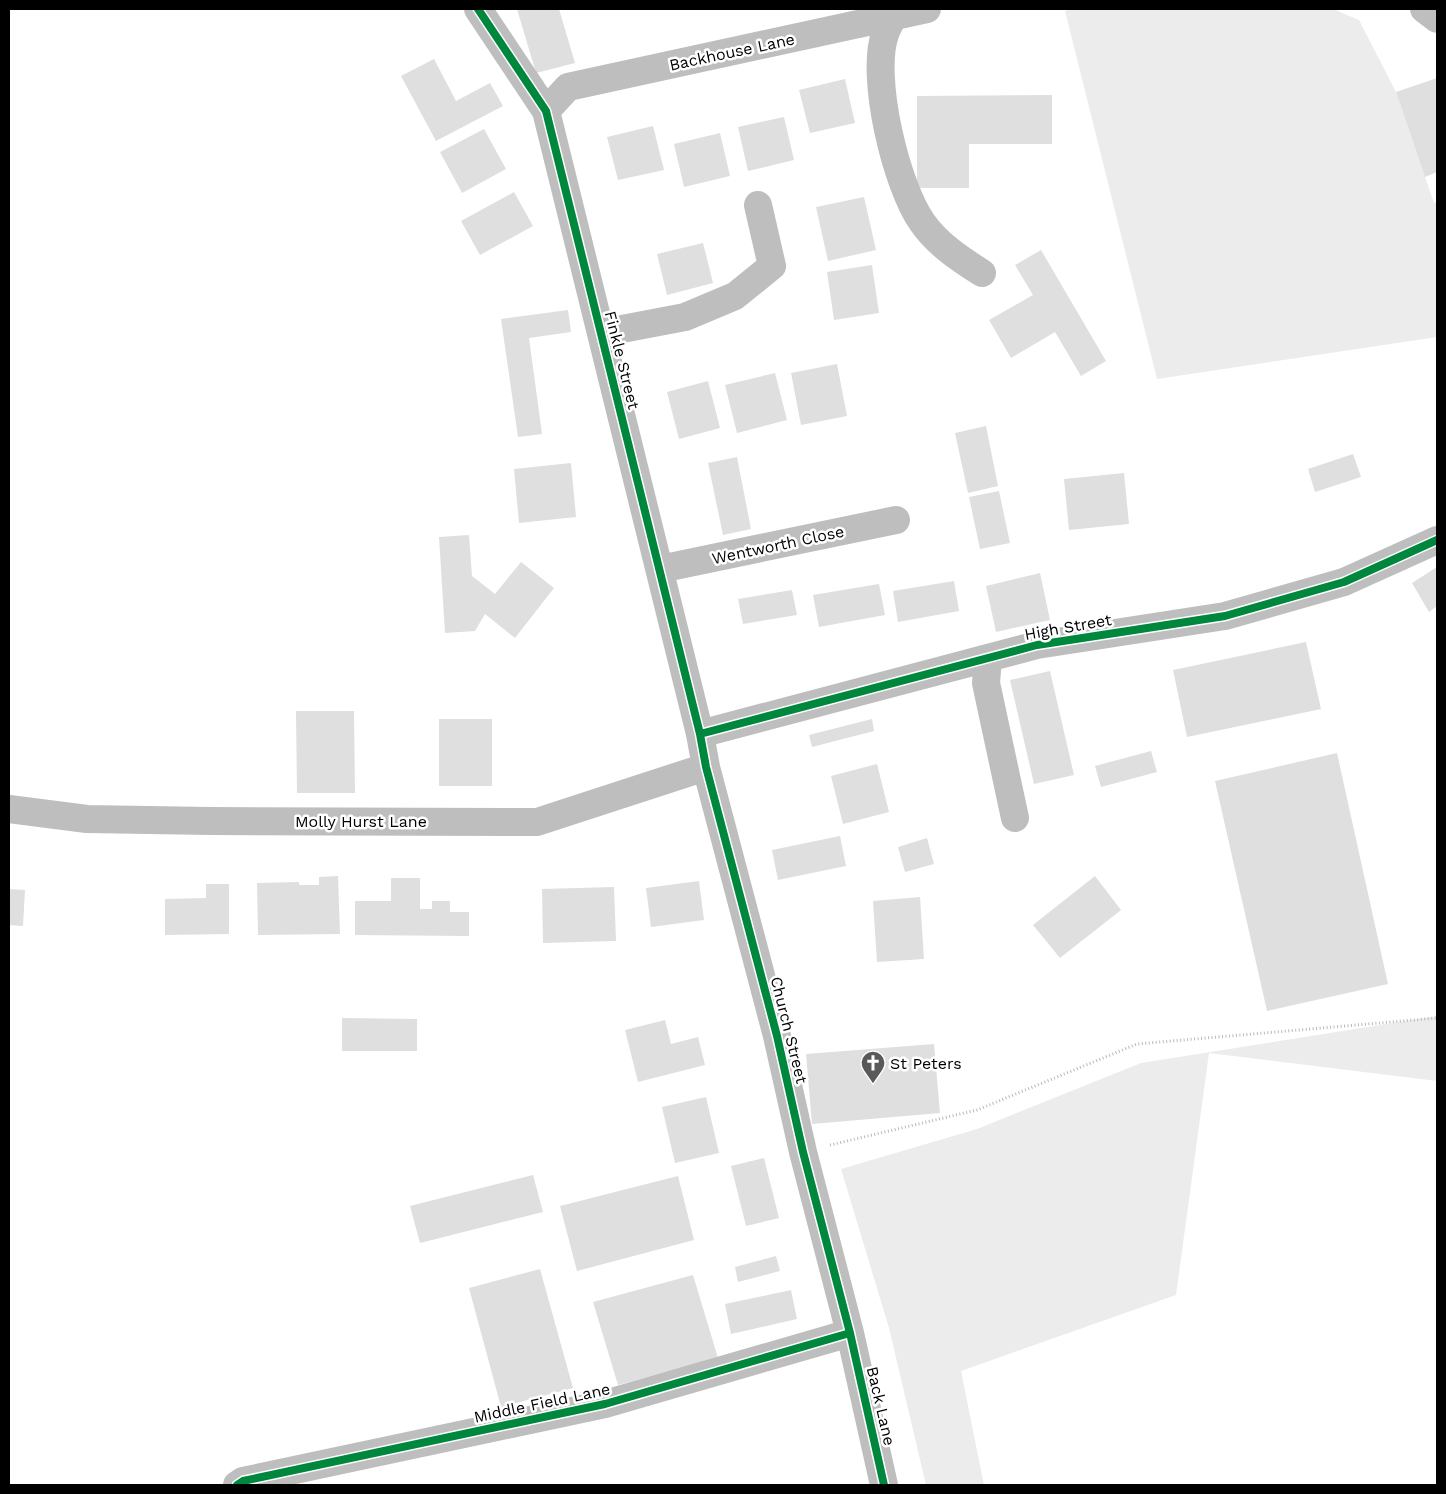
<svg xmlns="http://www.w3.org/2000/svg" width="1446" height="1494" font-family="'Work Sans',sans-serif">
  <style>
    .green { fill: #ececec }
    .building { fill: #dfdfdf }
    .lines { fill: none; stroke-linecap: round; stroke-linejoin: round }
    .path { stroke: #b9b9b9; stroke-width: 3; stroke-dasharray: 1 2.5; stroke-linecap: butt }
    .minor { stroke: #bebebe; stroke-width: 28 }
    .cycleway-casing { stroke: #fff; stroke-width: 11 }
    .cycleway { stroke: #00873e; stroke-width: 8 }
    .labels { text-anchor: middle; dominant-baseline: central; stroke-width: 5; stroke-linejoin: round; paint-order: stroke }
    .street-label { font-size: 16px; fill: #000; stroke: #fff }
    .poi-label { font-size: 16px; fill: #000; stroke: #fff; text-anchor: start }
  </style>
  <rect width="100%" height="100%" fill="#fff"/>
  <!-- green -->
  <path class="green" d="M1072 9H1333L1359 20 1396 92 1434 203 1437 202V337L1157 379 1065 11Z
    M1437 1016V1081L1209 1053 1176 1295 961 1371 984 1485H926L889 1328 841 1169 977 1129 1141 1063Z"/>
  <!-- building -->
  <path class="building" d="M517 9H559L575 63 536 73Z
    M434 59 456 101 490 83 503 106 436 141 401 76Z
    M1437 78V172L1425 177 1396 92Z
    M845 79 855 123 810 133 799 90Z
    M1052 95V144H969V188H917V96Z
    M784 117 794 160 748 171 738 127Z
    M653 126 664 170 618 180 607 137Z
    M484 129 506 169 462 193 440 152Z
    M720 133 730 176 684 187 674 144Z
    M514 192 533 226 480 255 461 221Z
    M864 197 876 250 828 261 816 207Z
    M703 243 713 283 667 295 657 254Z
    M1041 250 1106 361 1081 376 1055 332 1011 358 989 320 1033 295 1015 265Z
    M872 265 879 313 834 320 827 272Z
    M568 310 571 332 529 338 542 434 518 437 501 319Z
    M837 364 847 416 801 425 791 373Z
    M775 373 787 420 737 433 725 385Z
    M708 381 720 428 679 439 667 392Z
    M986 426 998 486 968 493 955 433Z
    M1353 454 1361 477 1315 492 1308 469Z
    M737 457 751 529 723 535 708 463Z
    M571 463 576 517 519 523 514 469Z
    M1124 473 1129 524 1069 530 1064 479Z
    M999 491 1010 543 980 549 969 497Z
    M469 535 472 576 495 594 521 562 554 588 515 638 485 614 475 631 445 633 439 537Z
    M1437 567V606L1429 612 1412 583Z
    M1040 573 1050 620 996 632 986 586Z
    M954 581 959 611 898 622 893 591Z
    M879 584 885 615 819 627 813 595Z
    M792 590 797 615 743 624 738 599Z
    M1306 642 1321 709 1187 737 1173 670Z
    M1050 671 1074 775 1034 784 1010 680Z
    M296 711H354L355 793H297Z
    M439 719H492V786H439Z
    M872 719 874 731 812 747 809 735Z
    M1151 751 1157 772 1101 787 1095 766Z
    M1337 753 1388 984 1267 1011 1215 781Z
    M877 764 889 812 843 824 831 776Z
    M840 836 846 866 778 880 772 850Z
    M927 838 934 864 905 872 898 847Z
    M338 876 340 934 258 935 257 883 299 882V885H319V877Z
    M1095 876 1121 910 1060 958 1033 925Z
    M391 878H420V909H432V901H450V912H469V936L355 935V901H391Z
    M699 881 704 920 651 927 646 888Z
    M206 884H229V934L165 935V899L206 898Z
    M614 887 616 941 543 943 542 889Z
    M9 889 25 890 23 926 9 925Z
    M920 897 924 959 877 962 873 901Z
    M342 1018 417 1019V1051H342Z
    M665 1020 671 1044 698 1037 705 1065 638 1082 625 1030Z
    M934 1044 940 1113 812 1124 806 1054Z
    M706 1097 719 1153 675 1163 662 1107Z
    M764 1158 779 1218 746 1226 731 1166Z
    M533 1175 543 1212 420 1243 410 1206Z
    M678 1176 694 1240 577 1271 560 1206Z
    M776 1256 780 1271 738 1282 735 1267Z
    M540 1269 573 1388 501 1407 469 1288Z
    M693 1275 718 1358 618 1385 593 1302Z
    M791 1290 797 1319 731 1334 725 1304Z"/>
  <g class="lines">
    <!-- path -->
    <path class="path" d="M830 1145 977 1110 1137 1044 1437 1018"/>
    <!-- minor -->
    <path class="minor" d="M478 9 546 111 700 734 706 767 777 1036 803 1152 850 1333 884 1485
      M1424 9 1437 19
      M893 16C891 22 887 28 885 34 870 77 896 185 922 222 937 244 960 259 982 273
      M546 111 568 87 927 9
      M601 333 685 317 735 296 772 266 758 205
      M660 569 896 520
      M988 658 986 683 1015 818
      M700 734 1037 645 1225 616 1344 582 1437 540
      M9 809 87 819 210 821 537 822 706 767
      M237 1485 243 1481 605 1404 850 1333"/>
    <defs>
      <path id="cycleway" d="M478 9 546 111 700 734 706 767 777 1036 803 1152 850 1333 884 1485
        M700 734 1037 645 1225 616 1344 582 1437 540
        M237 1485 243 1481 605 1404 850 1333"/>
    </defs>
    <!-- cycleway casing -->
    <use href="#cycleway" class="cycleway-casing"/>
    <!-- cycleway -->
    <use href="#cycleway" class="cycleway"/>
  </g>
  <!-- icons -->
  <defs>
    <symbol id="church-pin" viewBox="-11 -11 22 30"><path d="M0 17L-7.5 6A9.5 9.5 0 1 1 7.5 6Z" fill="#595959" stroke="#fff"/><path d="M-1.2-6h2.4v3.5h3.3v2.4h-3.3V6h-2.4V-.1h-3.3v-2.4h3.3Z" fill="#fff"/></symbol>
  </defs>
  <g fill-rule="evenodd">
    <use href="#church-pin" x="859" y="1049" width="28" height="38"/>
  </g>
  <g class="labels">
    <!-- street labels -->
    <g class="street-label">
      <text transform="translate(732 52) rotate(-12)">Backhouse Lane</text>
      <text transform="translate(622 360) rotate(76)">Finkle Street</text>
      <text transform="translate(778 545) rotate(-12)">Wentworth Close</text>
      <text transform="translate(1068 627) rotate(-10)">High Street</text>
      <text x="361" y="821">Molly Hurst Lane</text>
      <text transform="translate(789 1030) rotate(76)">Church Street</text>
      <text transform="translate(542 1403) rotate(-12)">Middle Field Lane</text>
      <text transform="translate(881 1406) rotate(77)">Back Lane</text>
    </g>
    <!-- poi labels -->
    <g class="poi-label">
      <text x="890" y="1063">St Peters</text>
    </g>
  </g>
  <!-- border -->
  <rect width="1446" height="1494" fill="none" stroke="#000000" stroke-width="20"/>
</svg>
